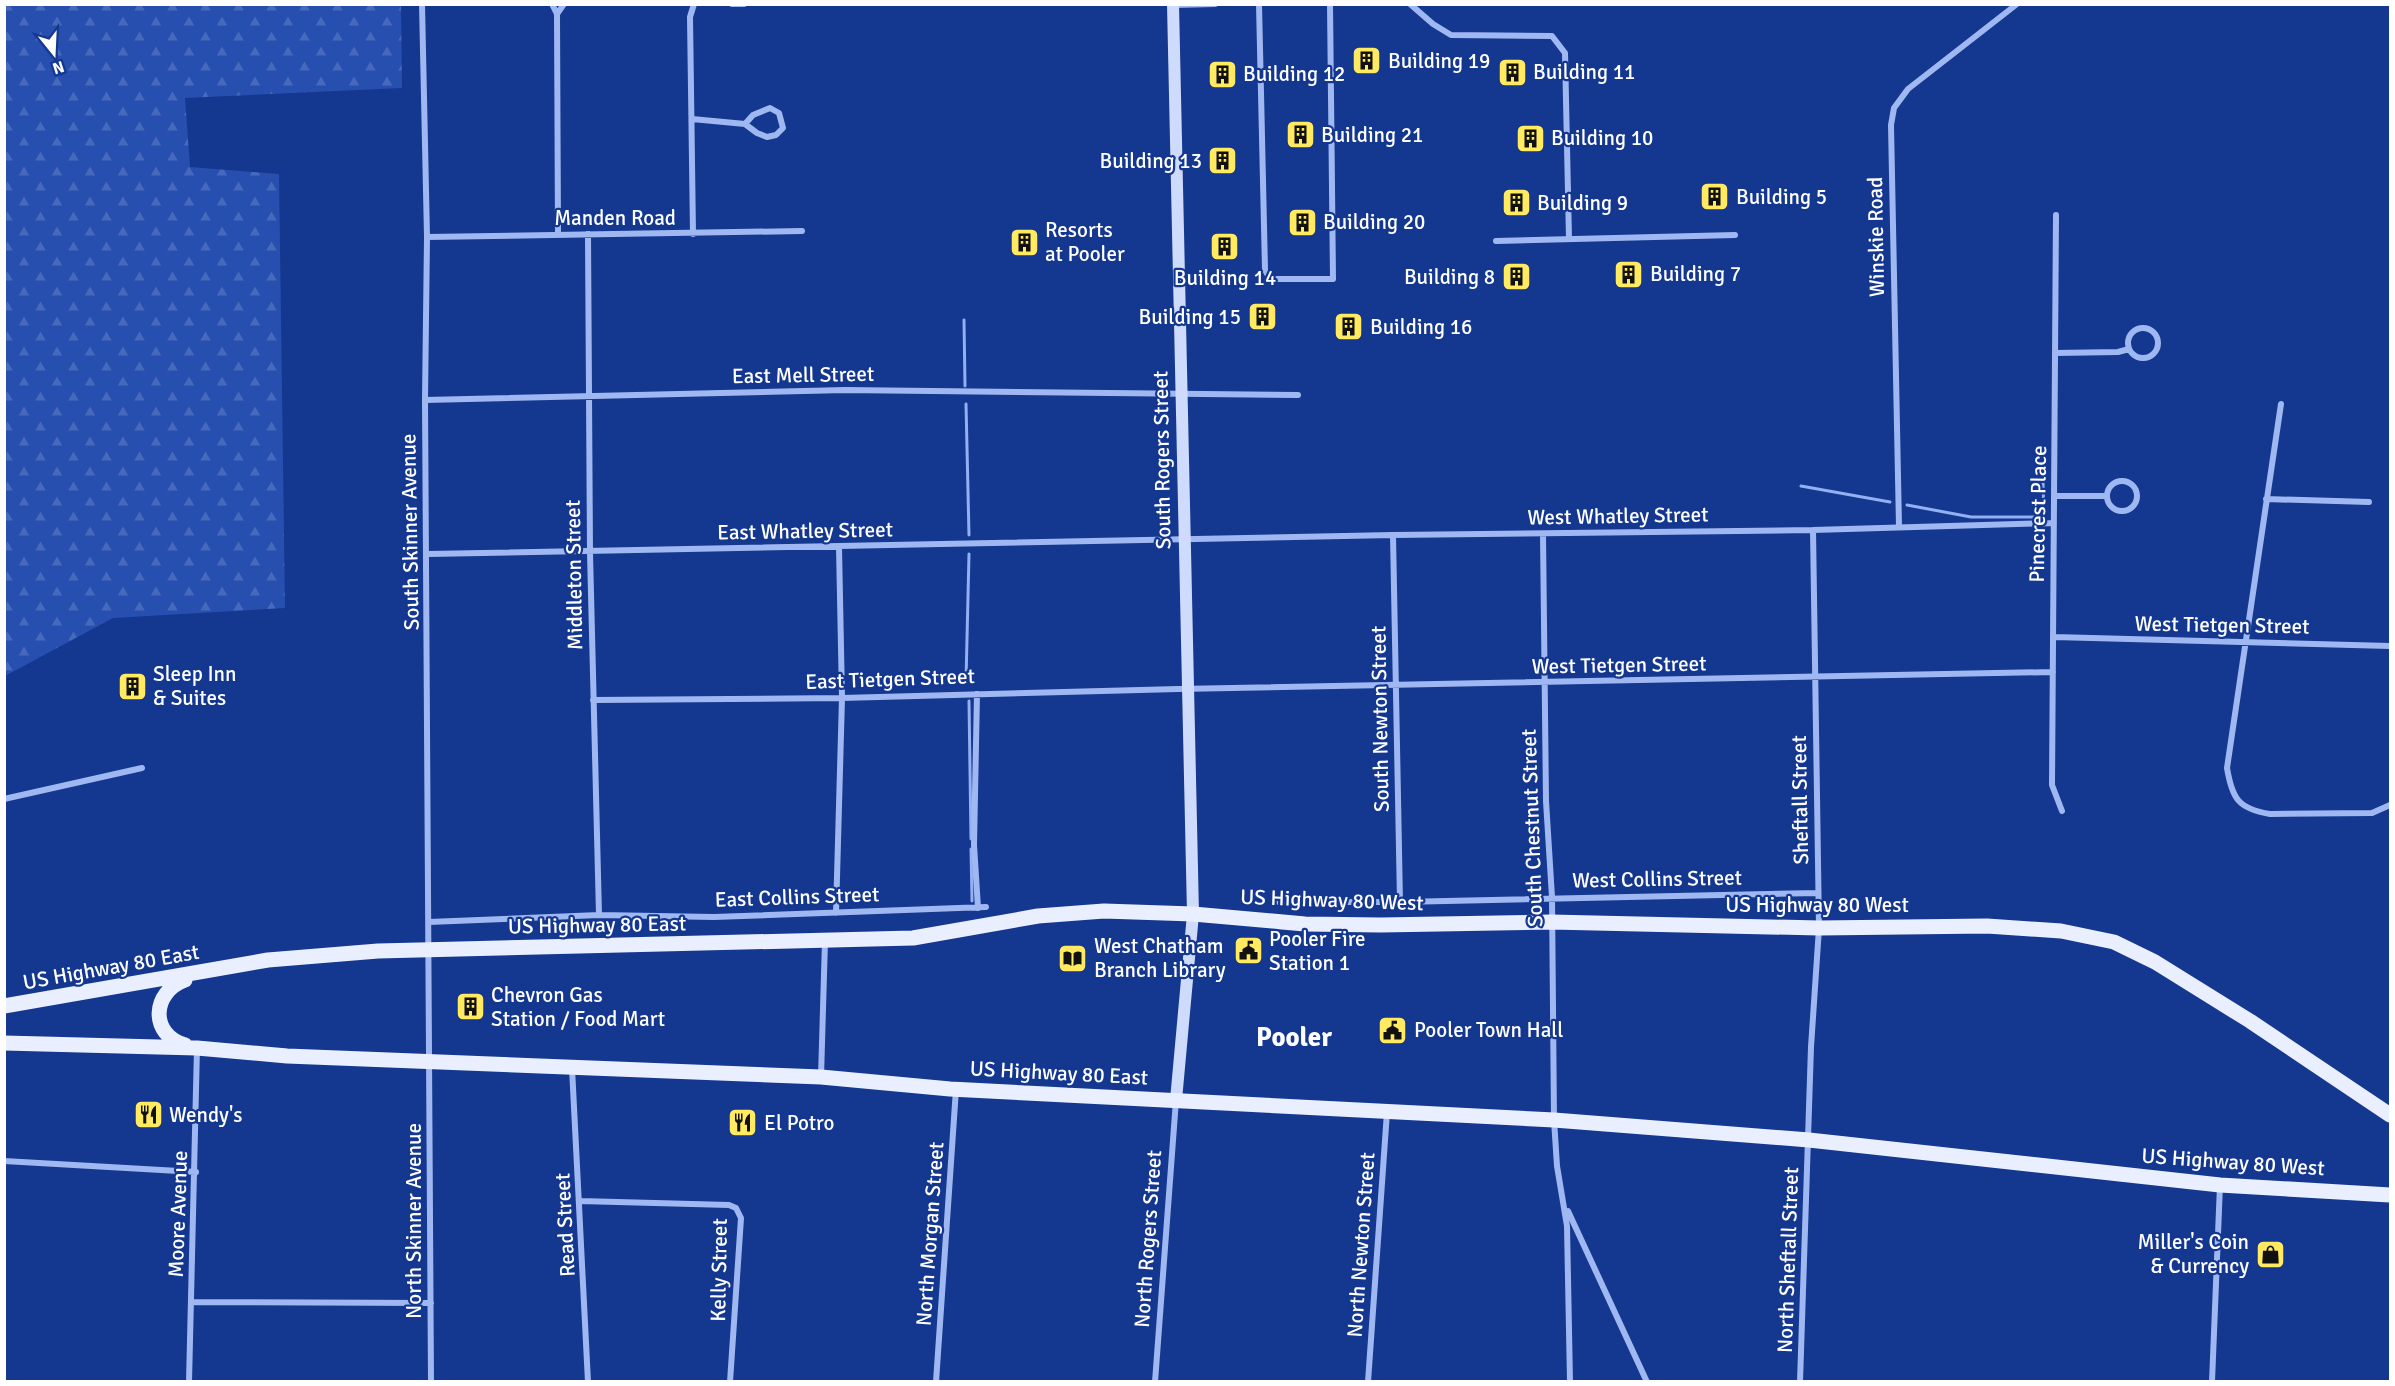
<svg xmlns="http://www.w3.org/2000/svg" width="2395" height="1386" font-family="Signika,sans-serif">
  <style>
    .forest { fill: url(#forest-firs) }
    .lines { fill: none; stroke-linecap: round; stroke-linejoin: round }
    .stream { stroke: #92b0f4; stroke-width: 3 }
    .street { stroke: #a0b8f1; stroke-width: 6 }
    .secondary { stroke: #cfdbfc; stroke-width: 12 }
    .primary { stroke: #eaefff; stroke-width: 15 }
    .labels { text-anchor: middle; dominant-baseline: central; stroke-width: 4.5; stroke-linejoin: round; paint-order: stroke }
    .poi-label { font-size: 21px; fill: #fff; stroke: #143790; text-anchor: start }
    .street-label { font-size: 21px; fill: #fff; stroke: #143790 }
    .district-label { font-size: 27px; font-weight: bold; fill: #fff; stroke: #143790 }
  </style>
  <defs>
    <pattern id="forest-firs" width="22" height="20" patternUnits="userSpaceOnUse" patternTransform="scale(1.5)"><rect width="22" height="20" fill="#264faf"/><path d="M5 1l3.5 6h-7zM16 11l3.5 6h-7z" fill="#4769bb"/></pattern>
  </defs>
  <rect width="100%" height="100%" fill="#143790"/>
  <!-- forest -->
  <path class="forest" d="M5 4 401 5 402 88 185 98 190 167 279 174 285 608 113 618 5 676Z"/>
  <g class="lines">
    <!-- stream -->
    <path class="stream" d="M964 320 965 386
      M966 404 969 535
      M1801 486 1890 502
      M1907 505 1971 517H2044L2043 482
      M966 681 969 554
      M969 701 971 839
      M971 849 972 901"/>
    <!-- street -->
    <path class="street" d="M422 4 427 237 425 400 431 1382
      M552 4 557 14 558 234
      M732 4H744
      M1259 4 1265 270 1270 279H1333L1330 4
      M1410 4 1433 24 1451 35 1552 36 1565 53 1569 239
      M1173 5 1215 4
      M557 14 564 4
      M692 119 745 124 757 133 767 137 776 135 783 128 779 113 770 108 753 115 745 124
      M2056 215 2052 785 2062 811
      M588 234 590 553 599 915
      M693 234 690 17 694 4
      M427 237 802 231
      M1496 241 1735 235
      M2128 343a15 15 0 1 1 30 0a15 15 0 1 1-30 0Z
      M2055 353 2118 352 2129 349
      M425 400 845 390 1298 395
      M2281 404 2227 768C2232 798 2238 809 2270 814L2372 813 2390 805
      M2107 496a15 15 0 1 1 30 0a15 15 0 1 1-30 0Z
      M2055 496H2107
      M2266 499 2369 502
      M1899 527 1891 125 1894 108 1908 89 2017 4
      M1543 534 1546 801 1552 897 1554 1120 1557 1166 1567 1226 1570 1382
      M1393 535 1400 902
      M428 554 1393 535 1813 530 2054 523
      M2054 637 2390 646
      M977 694 974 845 978 908
      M593 700 842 698 1178 689 2053 672
      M4 799 142 768
      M1279 902H1400L1818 893
      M836 913 842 698 839 547
      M429 922 599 915 714 917 986 907
      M572 1068 588 1382
      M821 1077 825 941
      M4 1161 196 1172
      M580 1201 729 1205 736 1208 741 1218 730 1382
      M1568 1211 1647 1382
      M192 1302 431 1303
      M189 1382 197 1048
      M936 1382 956 1089
      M1155 1382 1176 1100
      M1368 1382 1387 1112
      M1800 1382 1811 1047 1819 928 1813 530
      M2212 1382 2220 1185"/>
    <!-- secondary -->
    <path class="secondary" d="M1173 4 1193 914 1176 1100"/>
    <!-- primary -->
    <path class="primary" d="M4 1006 268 960 378 951 913 938 1038 916 1104 911 1193 914 1305 924 1381 925 1551 922 1819 928 1987 926 2061 931 2114 942 2155 962 2250 1021 2390 1115
      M4 1043 197 1048 287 1056 821 1077 950 1089 1554 1120 1809 1140 2220 1185 2390 1195
      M185 1045C149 1034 152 992 185 980"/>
  </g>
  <!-- icons -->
  <defs>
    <symbol id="building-square" viewBox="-11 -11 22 22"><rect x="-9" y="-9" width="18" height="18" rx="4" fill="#ffea60" stroke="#143790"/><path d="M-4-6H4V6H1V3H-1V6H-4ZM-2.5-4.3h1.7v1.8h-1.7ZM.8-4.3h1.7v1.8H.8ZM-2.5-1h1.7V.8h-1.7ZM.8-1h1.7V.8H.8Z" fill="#111"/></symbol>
    <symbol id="civic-square" viewBox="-11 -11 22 22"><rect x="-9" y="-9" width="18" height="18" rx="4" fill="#ffea60" stroke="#143790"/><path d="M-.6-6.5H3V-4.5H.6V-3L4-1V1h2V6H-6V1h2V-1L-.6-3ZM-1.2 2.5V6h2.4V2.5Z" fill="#111"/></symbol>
    <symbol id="library-square" viewBox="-11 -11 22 22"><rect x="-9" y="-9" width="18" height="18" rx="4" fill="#ffea60" stroke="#143790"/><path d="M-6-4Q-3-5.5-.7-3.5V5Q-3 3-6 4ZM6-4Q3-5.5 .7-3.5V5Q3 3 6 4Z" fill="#111"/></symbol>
    <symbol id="restaurant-square" viewBox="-11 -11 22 22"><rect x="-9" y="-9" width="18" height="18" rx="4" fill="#ffea60" stroke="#143790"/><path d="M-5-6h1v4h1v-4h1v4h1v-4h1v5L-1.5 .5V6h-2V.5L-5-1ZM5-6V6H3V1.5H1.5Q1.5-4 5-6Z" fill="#111"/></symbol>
    <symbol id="shop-square" viewBox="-11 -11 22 22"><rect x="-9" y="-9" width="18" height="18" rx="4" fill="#ffea60" stroke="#143790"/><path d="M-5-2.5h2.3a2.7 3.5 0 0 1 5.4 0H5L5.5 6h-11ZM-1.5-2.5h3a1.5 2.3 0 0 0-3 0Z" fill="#111"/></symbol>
  </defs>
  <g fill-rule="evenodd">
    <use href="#building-square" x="1350" y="44" width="33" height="33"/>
    <use href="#building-square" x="1496" y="56" width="33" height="33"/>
    <use href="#building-square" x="1206" y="58" width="33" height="33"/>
    <use href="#building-square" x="1284" y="118" width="33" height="33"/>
    <use href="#building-square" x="1514" y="122" width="33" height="33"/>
    <use href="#building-square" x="1206" y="144" width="33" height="33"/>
    <use href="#building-square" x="1698" y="180" width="33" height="33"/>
    <use href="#building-square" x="1500" y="186" width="33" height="33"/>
    <use href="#building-square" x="1286" y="206" width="33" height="33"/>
    <use href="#building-square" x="1008" y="226" width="33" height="33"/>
    <use href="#building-square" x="1208" y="230" width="33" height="33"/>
    <use href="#building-square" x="1612" y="258" width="33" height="33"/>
    <use href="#building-square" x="1500" y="260" width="33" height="33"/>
    <use href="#building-square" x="1246" y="300" width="33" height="33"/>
    <use href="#building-square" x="1332" y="310" width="33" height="33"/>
    <use href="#building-square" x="116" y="670" width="33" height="33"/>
    <use href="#civic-square" x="1232" y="934" width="33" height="33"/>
    <use href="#library-square" x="1056" y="942" width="33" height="33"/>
    <use href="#building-square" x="454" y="990" width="33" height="33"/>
    <use href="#civic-square" x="1376" y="1014" width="33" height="33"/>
    <use href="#restaurant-square" x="132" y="1098" width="33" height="33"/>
    <use href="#restaurant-square" x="726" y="1106" width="33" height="33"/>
    <use href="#shop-square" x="2254" y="1238" width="33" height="33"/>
  </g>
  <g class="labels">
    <!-- poi labels -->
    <g class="poi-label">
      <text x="1388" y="61">Building 19</text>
      <text x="1533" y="72">Building 11</text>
      <text x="1243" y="74">Building 12</text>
      <text x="1321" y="135">Building 21</text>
      <text x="1551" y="138">Building 10</text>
      <text x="1202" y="161" text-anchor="end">Building 13</text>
      <text x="1736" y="197">Building 5</text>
      <text x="1537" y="203">Building 9</text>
      <text x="1323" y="222">Building 20</text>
      <text x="1045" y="230">Resorts<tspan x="1045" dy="24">at Pooler</tspan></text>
      <text x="1650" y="274">Building 7</text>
      <text x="1495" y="277" text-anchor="end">Building 8</text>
      <text x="1225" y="278" text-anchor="middle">Building 14</text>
      <text x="1241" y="317" text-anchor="end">Building 15</text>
      <text x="1370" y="327">Building 16</text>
      <text x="153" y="674">Sleep Inn<tspan x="153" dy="24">&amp; Suites</tspan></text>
      <text x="1269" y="939">Pooler Fire<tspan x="1269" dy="24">Station 1</tspan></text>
      <text x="1094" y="946">West Chatham<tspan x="1094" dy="24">Branch Library</tspan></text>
      <text x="491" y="995">Chevron Gas<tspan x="491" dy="24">Station / Food Mart</tspan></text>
      <text x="1414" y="1030">Pooler Town Hall</text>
      <text x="169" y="1115">Wendy's</text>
      <text x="764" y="1123">El Potro</text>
      <text x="2249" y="1242" text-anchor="end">Miller's Coin<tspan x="2249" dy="24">&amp; Currency</tspan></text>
    </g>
    <!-- street labels -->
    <g class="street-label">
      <text x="615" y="218">Manden Road</text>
      <text transform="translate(1876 237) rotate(-91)">Winskie Road</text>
      <text transform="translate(803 375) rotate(-1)">East Mell Street</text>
      <text transform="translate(1162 460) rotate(-91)">South Rogers Street</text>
      <text transform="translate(2038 514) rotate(-89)">Pinecrest Place</text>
      <text transform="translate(1618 516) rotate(-1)">West Whatley Street</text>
      <text transform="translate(805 531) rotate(-1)">East Whatley Street</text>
      <text transform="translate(410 532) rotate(-91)">South Skinner Avenue</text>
      <text transform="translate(574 575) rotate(-91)">Middleton Street</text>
      <text transform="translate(2222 625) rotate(1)">West Tietgen Street</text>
      <text transform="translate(1619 665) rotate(-1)">West Tietgen Street</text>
      <text transform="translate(890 679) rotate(-2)">East Tietgen Street</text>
      <text transform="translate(1380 719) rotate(-91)">South Newton Street</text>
      <text transform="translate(1800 800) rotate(-91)">Sheftall Street</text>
      <text transform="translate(1532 828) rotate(-92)">South Chestnut Street</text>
      <text transform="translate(1657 879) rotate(-1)">West Collins Street</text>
      <text transform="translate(797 897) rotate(-2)">East Collins Street</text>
      <text transform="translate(1332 900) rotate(2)">US Highway 80 West</text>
      <text x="1817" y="905">US Highway 80 West</text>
      <text transform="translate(597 925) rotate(-1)">US Highway 80 East</text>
      <text transform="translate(111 967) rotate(-10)">US Highway 80 East</text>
      <text transform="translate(1059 1073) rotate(3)">US Highway 80 East</text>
      <text transform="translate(2233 1162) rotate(4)">US Highway 80 West</text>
      <text transform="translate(178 1214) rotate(-88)">Moore Avenue</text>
      <text transform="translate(414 1221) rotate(-90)">North Skinner Avenue</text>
      <text transform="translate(565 1225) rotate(-93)">Read Street</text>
      <text transform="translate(930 1234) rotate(-86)">North Morgan Street</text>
      <text transform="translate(1148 1239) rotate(-86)">North Rogers Street</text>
      <text transform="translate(1361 1245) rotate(-86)">North Newton Street</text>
      <text transform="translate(1788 1260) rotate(-88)">North Sheftall Street</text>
      <text transform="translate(719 1270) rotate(-89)">Kelly Street</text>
    </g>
    <!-- district labels -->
    <g class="district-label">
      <text x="1294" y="1037">Pooler</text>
    </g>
  </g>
  <!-- border -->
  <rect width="2395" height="1386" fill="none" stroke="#ffffff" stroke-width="12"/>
  <!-- north arrow -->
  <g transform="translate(54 54) rotate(162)" stroke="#143790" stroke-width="4.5" paint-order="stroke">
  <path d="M0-4.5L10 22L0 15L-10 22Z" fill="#ffffff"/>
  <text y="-9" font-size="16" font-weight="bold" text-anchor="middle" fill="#ffffff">N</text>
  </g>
</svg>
